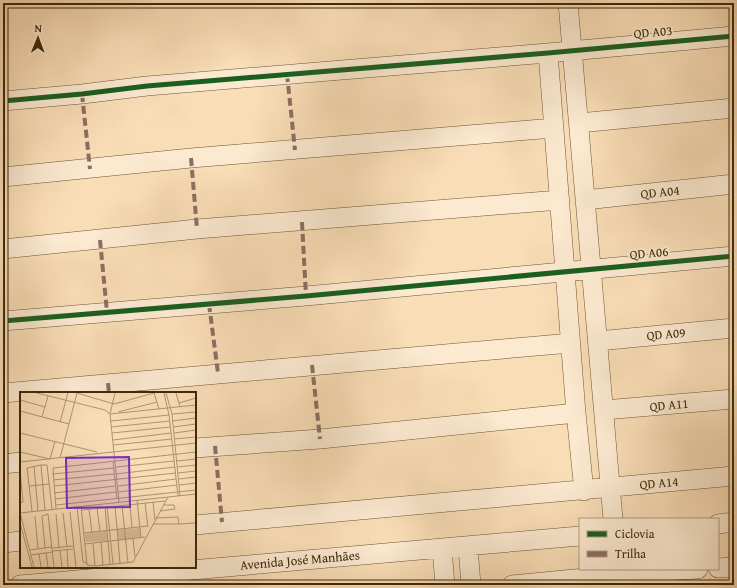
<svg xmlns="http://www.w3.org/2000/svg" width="737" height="588" font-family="'Gentium Book Plus',serif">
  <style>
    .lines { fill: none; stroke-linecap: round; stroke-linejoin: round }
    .minor-casing { stroke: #6d5634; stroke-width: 20 }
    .minor { stroke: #fbe9d0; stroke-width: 19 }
    .quiet { stroke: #8d6e63; stroke-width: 4; stroke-dasharray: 8 4; stroke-linecap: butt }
    .cycleway-casing { stroke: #fbe9d0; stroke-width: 8 }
    .cycleway { stroke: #1b5e20; stroke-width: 5 }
    .labels { text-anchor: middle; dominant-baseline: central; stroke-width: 3.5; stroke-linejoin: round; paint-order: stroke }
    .street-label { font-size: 13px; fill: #3e2909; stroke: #fbe9d0 }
    .inset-road { fill: none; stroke: #ae9571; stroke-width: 1 }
    .view { fill: #7b2cbf; fill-opacity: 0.15; stroke: #7b2cbf; stroke-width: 2 }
    .inset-edge { fill: none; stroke: #3e2909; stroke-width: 2 }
  </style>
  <rect width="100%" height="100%" fill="#f9ddb6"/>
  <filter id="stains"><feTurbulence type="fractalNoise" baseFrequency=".005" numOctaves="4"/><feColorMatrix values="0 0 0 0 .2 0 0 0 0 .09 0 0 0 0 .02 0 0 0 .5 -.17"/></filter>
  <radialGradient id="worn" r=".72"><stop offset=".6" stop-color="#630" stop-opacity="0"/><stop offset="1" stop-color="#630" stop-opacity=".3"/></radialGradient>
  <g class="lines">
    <defs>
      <path id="minor" d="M568 3 613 519
        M548 53 576 413 584 491
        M3 101 82 94 147 86 548 53 734 36
        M579 123 734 108
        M3 177 191 158 554 128
        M585 200 734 184
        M3 249 197 229 560 200
        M3 321 306 296 734 256
        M598 341 734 328
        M3 393 571 343
        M604 410 734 399
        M195 448 320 439 576 413
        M3 464 21 462
        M718 524 734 522
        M195 525 734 476
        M3 543 21 541
        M468 547 471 585
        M442 549 445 585
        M718 568 734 567
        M20 585 580 536
        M512 585 648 572 698 569"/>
    </defs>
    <!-- minor casing -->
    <use href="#minor" class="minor-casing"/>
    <!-- minor -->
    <use href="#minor" class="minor"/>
    <!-- quiet -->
    <path class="quiet" d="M287 74 295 150
      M82 94 90 169
      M191 158 197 229
      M302 222 306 296
      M100 240 107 312
      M209 304 218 373
      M312 365 320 439
      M108 383 109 393
      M215 446 222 522"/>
    <defs>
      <path id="cycleway" d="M3 101 82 94 147 86 548 53 734 36
        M3 321 306 296 734 256"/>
    </defs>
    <!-- cycleway casing -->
    <use href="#cycleway" class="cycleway-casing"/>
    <!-- cycleway -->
    <use href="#cycleway" class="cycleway"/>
  </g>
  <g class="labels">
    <!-- street labels -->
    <g class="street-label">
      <text transform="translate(653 32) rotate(-5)">QD A03</text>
      <text transform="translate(660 192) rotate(-6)">QD A04</text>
      <text transform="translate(649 253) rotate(-5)">QD A06</text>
      <text transform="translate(666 334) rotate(-5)">QD A09</text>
      <text transform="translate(669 405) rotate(-5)">QD A11</text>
      <text transform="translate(659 483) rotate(-5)">QD A14</text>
      <text transform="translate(300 560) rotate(-5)">Avenida José Manhães</text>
    </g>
  </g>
  <!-- overview -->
  <g transform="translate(20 392)">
    <rect width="176" height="176" fill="#f9ddb6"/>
    <path d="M120 136 121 145 99 148 97 138ZM86 139 88 149 66 150 65 142Z" fill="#d9be99"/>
    <path class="inset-road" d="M17 1 85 18 90 22M57 1 94 12 134 1M95 1 90 22 99 110M134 1 139 17M144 1 149 23 158 104M146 1 152 22 160 104M156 1 160 15M0 8 25 15M159 11 176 6M0 19 49 32M98 20 137 10M90 22 176 13M152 22 176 20M22 25 28 4M91 29 149 23M152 29 176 26M40 30 48 1M91 35 150 29M153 35 176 32M0 41 77 60M92 41 150 35M154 41 176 38M154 47 176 45M93 48 151 41M93 53 152 47M0 60 30 67 35 49M40 66 57 1M93 69 97 107M157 69 176 67M0 70 176 51M21 73 25 118M14 74 18 119M96 75 154 69M157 75 176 73M0 79 3 110 0 111M158 81 176 79M32 82 94 76M96 82 155 75M159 87 176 85M33 88 94 82M159 93 176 91M9 94 29 92M34 94 156 81M98 94 156 87M98 100 157 93M34 101 95 94M35 107 96 100M117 108 121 146M133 110 135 128M125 111 128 135M36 113 176 98M102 113 108 171M110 113 112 136M61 114 67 173 75 174 113 170 148 105M87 114 93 172M95 114 100 171M57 115 63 170 67 171M85 115 90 172M77 116 80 139M36 117 33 76 176 60M69 117 72 141M62 118 145 109M12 119 7 76 21 73H27L32 117M140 119 155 117 154 113H144M50 120 56 175M0 121 176 102M0 121 14 175M43 121 47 155M36 122 39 155M15 124 18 157M0 131 12 175M133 132H159L158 125 136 126M159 132 176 131M64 141 128 134M113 147 115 165M81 150 83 173M73 151 75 174M65 152 125 145M25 156 22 124 28 122 34 175M33 156 53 154M10 158 32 155M40 158 42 175M47 158 48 175M33 159 53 157M26 161 28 175M19 162 21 175M11 163 33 160"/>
    <path class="view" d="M109 65 110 115 47 116 46 66Z"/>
    <rect width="176" height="176" class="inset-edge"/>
  </g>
  <!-- margin -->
  <rect width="737" height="588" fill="none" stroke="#f9ddb6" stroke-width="16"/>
  <rect x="4" y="4" width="729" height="580" fill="none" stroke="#3e2909" stroke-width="2"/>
  <rect x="8" y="8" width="721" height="572" fill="none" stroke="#3e2909"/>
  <!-- legend -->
  <rect x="579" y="518" width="140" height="52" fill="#fbe9d0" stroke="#af9c80"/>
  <rect x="587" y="531" width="20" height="6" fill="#1b5e20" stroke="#af9c80"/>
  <text x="615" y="538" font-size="12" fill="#3e2909">Ciclovia</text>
  <rect x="587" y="551" width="20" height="6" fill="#8d6e63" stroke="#af9c80"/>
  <text x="615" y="558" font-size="12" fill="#3e2909">Trilha</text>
  <!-- north arrow -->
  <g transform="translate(38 38) rotate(1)" stroke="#fbe9d0" stroke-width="3" paint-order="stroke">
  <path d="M0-3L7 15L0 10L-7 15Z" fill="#3e2909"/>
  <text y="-6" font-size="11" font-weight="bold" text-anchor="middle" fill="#3e2909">N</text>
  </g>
  <rect width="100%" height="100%" filter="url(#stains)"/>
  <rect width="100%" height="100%" fill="url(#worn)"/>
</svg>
